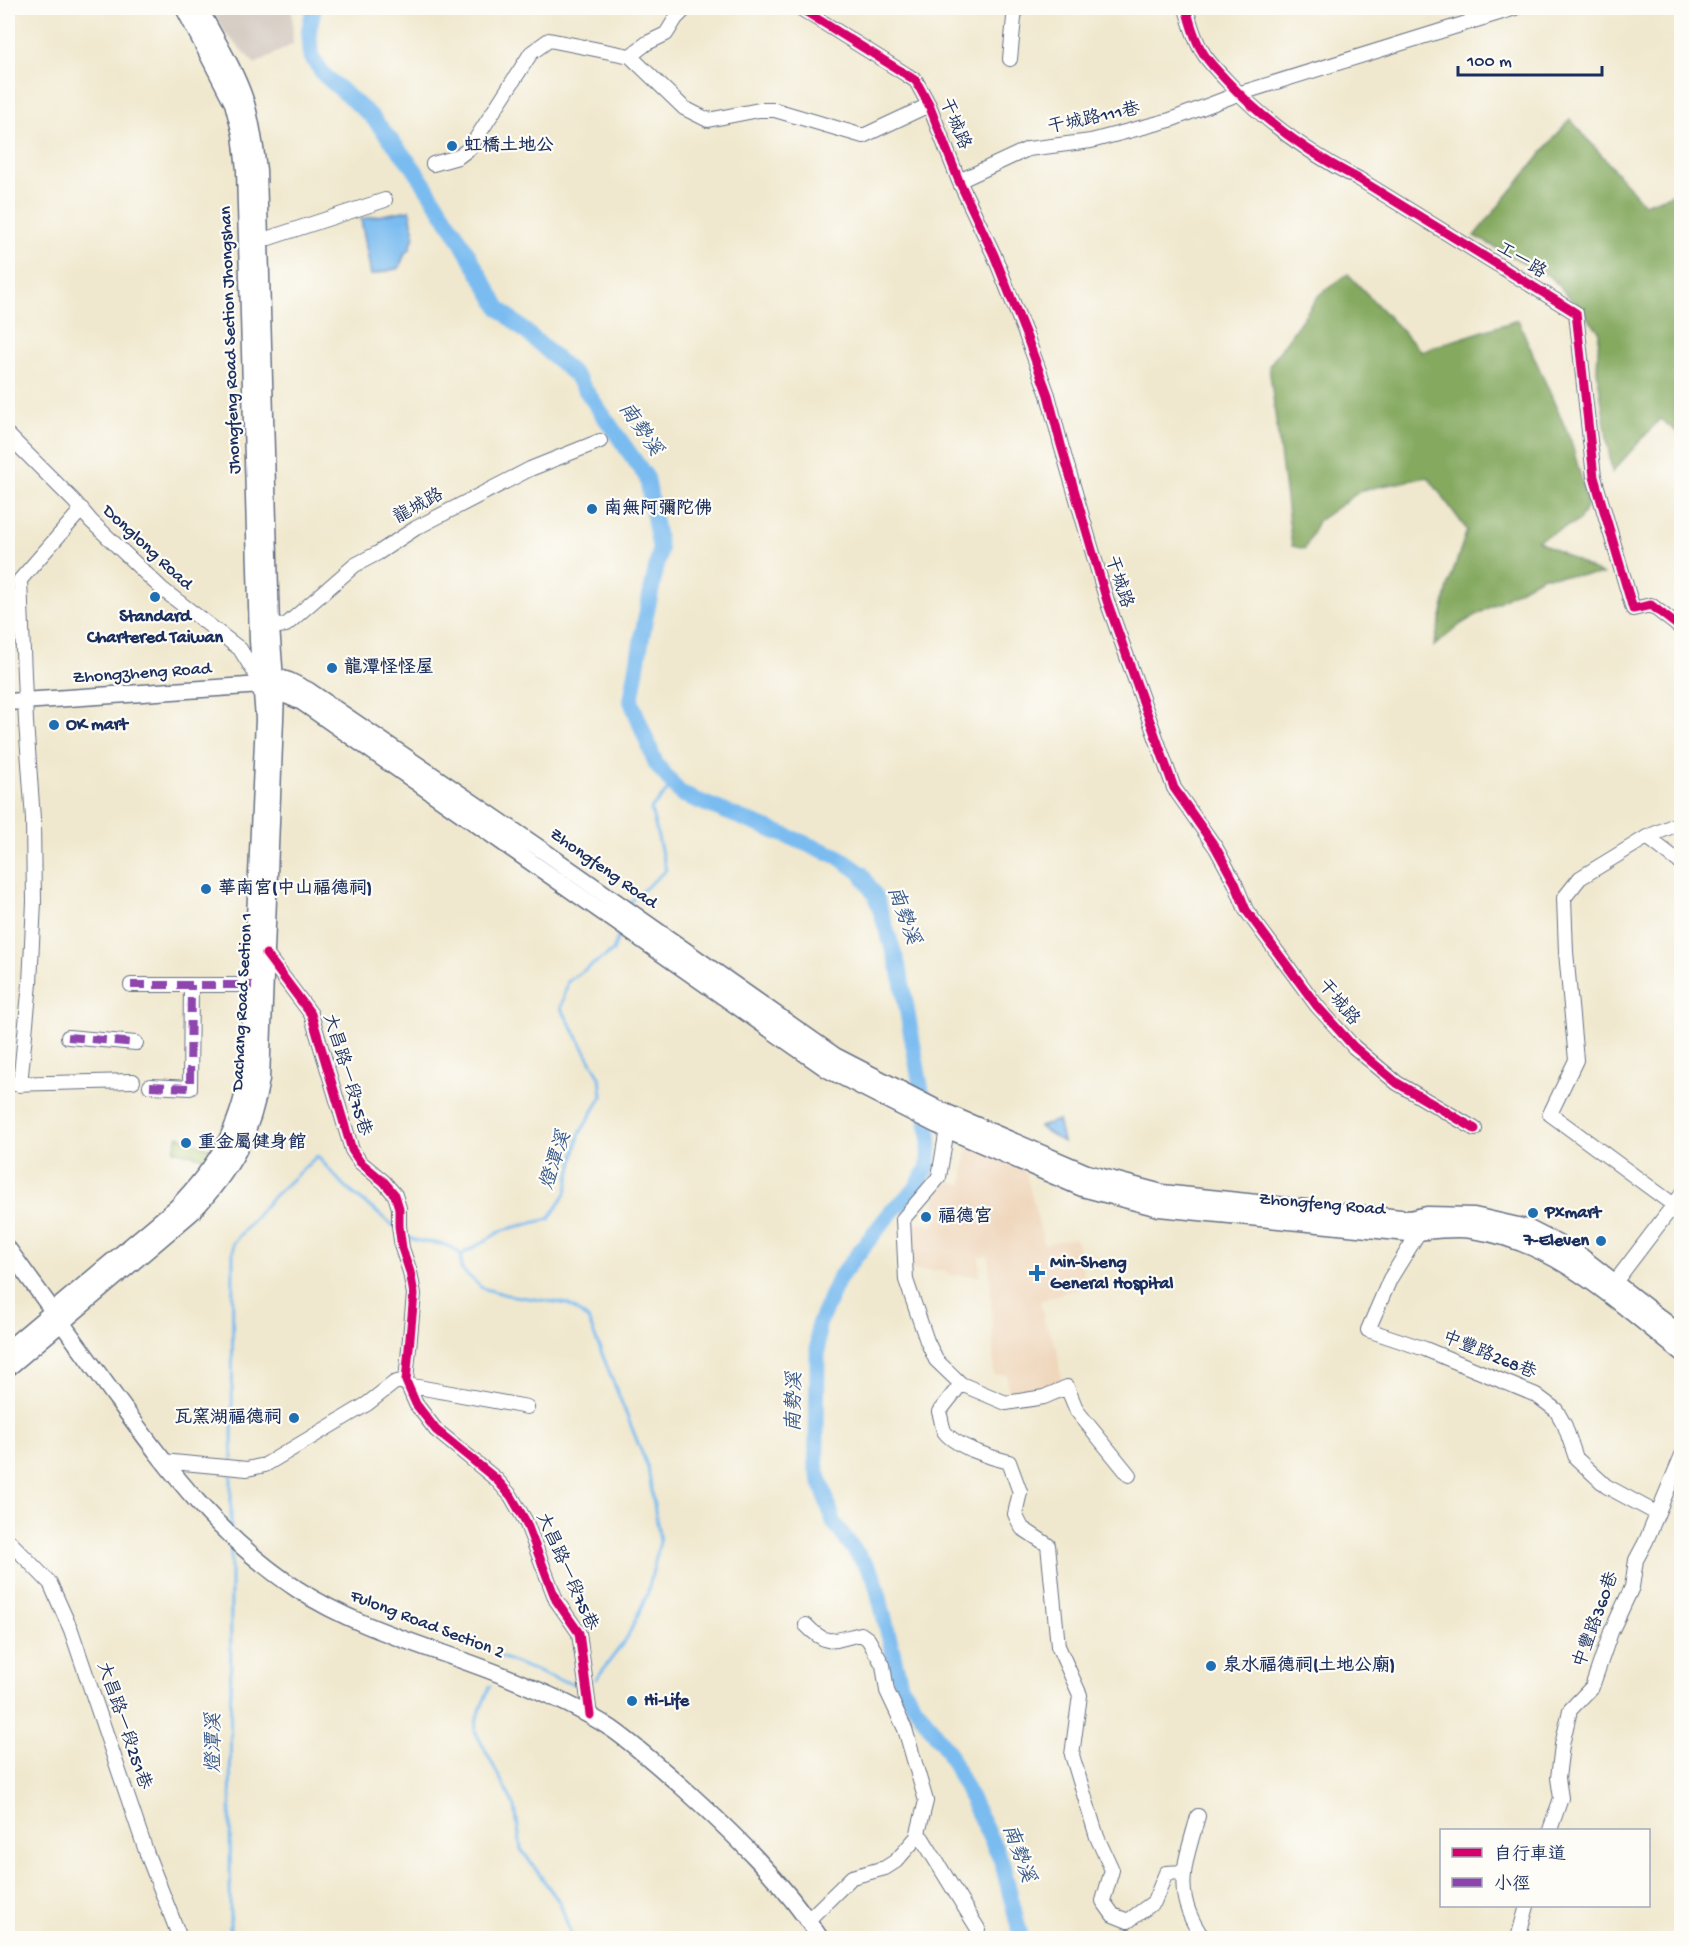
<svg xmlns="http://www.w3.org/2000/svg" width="1689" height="1946" font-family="'Gochi Hand','LXGW WenKai TC',sans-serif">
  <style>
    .built { fill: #efd6bb }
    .industrial { fill: #cdc2b9 }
    .green { fill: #a5c36a; stroke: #607964; stroke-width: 1.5 }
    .forest { fill: #84a95e; stroke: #506c5e; stroke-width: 1.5 }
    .water { fill: #7abcf0; stroke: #4a76a7; stroke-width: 1.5 }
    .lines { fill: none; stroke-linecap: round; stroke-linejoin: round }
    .stream { stroke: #7abcf0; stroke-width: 3 }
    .river { stroke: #7abcf0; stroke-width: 16 }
    .minor-casing { stroke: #667085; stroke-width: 16 }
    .major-casing { stroke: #667085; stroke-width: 19 }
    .minor { stroke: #fff; stroke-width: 14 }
    .major { stroke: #fff; stroke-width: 16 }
    .quiet { stroke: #8e44ad; stroke-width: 8; stroke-dasharray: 15 8; stroke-linecap: butt }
    .cycleway-casing { stroke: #fdfcf7; stroke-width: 13 }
    .cycleway { stroke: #d6006c; stroke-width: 9 }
    .poi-dot { fill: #1f6fb2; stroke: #fdfcf7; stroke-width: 2 }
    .labels { text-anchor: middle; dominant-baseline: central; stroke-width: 4.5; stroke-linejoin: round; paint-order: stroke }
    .street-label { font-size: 18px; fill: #1b2f5e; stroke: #fdfcf7 }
    .poi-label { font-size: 18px; font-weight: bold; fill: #1b2f5e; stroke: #fdfcf7; text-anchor: start }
    .water-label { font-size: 20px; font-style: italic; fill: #38598a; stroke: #fdfcf7 }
  </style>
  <rect width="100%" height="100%" fill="#fdfcf7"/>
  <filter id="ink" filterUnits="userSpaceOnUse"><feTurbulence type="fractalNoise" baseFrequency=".0167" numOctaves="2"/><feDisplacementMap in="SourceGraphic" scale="12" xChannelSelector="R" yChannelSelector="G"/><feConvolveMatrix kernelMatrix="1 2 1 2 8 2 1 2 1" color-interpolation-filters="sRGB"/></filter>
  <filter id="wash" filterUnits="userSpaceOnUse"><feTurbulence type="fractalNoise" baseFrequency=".008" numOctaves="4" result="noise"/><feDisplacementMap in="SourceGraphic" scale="24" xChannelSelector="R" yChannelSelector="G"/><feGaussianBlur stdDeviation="1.35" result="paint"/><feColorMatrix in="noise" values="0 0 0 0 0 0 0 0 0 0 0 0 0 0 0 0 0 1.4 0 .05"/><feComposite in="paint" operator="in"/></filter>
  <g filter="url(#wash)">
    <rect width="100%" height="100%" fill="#f0e8ce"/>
    <!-- built -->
    <path class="built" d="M968 1143 1025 1170 1044 1244 1076 1238 1086 1285 1040 1301 1044 1321 1057 1348 1062 1386 1009 1399 1007 1375H994L989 1256 979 1257 980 1276 947 1275 946 1270H909L907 1226 924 1223 933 1227 943 1208 934 1204 943 1182 962 1184Z"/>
    <!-- industrial -->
    <path class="industrial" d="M211 8H292L293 44 255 64 225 33Z"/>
    <!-- green -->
    <path class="green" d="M178 1136 213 1150 209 1159 174 1150Z"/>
    <!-- forest -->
    <path class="forest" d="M1570 119 1644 204 1681 191V435L1660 419 1612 472 1597 370 1599 331 1551 277 1474 236Z
      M1348 274 1421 351 1518 320 1571 441 1588 504 1579 521 1537 540 1603 575 1543 576 1461 624 1434 646 1448 587 1467 530 1428 477 1362 490 1318 521 1305 549 1292 546 1269 366 1319 295Z"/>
    <!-- water -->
    <path class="water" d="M410 210 414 236 409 251H406L399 268 371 275 361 219Z
      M1058 1120 1063 1142 1039 1127Z"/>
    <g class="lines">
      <!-- stream -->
      <path class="stream" d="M630 903 632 900 666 870 651 809 673 784
        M405 1235C423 1248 442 1236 461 1255L503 1230 549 1219 566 1193 579 1135 602 1096 600 1077 561 1008 568 981 613 951 620 931
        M461 1255V1269L482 1288 507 1295 568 1304 588 1319 648 1468 660 1541 647 1595 627 1638 596 1679
        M232 1460 233 1243 272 1198 317 1156 345 1187 395 1227
        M231 1528V1476
        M501 1657 558 1680 572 1683
        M490 1686 477 1718 475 1731 515 1807 521 1849 560 1903 572 1938
        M230 1938 231 1548"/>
      <!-- river -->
      <path class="river" d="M314 8 309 30 311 56 324 75 371 116 413 167 457 235 499 308 575 375 647 478 660 550 645 620 631 701 656 764 681 794 837 856 861 873 876 897 900 972 930 1138 928 1167 914 1191 890 1213 839 1278 818 1326 816 1467 834 1523 874 1576 901 1686 947 1750 1002 1862 1021 1938"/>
    </g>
  </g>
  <g filter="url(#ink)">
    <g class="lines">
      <defs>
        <path id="minor" d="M800 8 907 75 916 81 929 105 959 181 994 255 1026 335 1048 395 1061 445 1107 601 1174 788 1216 848 1235 883 1246 910 1317 1006 1354 1047 1397 1083 1475 1129
          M1186 8C1190 22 1194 39 1202 51 1208 62 1217 70 1226 80 1264 121 1308 153 1359 179L1576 313 1594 477 1633 609 1651 605 1682 629
          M630 56 684 108 708 120 759 110H775L863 136 929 105
          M1010 59 1015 8
          M433 164 458 157 470 148 531 53 549 40 630 56 647 43 666 34 676 18 686 8
          M959 181 1028 149 1091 141 1170 120 1238 94 1515 8
          M260 238H269L385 200
          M8 435 74 501 91 521 162 589 240 649 261 683
          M271 627 286 625 355 565 378 553 416 528 530 469 600 441
          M1682 822 1647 837 1580 878 1564 898 1566 952 1576 1060 1550 1114 1682 1211
          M1647 837 1682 864
          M266 954 311 1014 352 1150 360 1162 384 1182 395 1195 399 1208V1226L402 1248 410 1272 414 1294 406 1381 416 1404 436 1430 496 1479 511 1496 526 1522 556 1600 579 1633 590 1715
          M131 985H252
          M68 1037 136 1043
          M8 1084 133 1081
          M20 1085 30 983 34 902 33 819 26 722 20 580 82 509
          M150 1086 190 1088 191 985
          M951 1120 947 1129 939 1177 903 1219 906 1280 927 1341 936 1360 961 1384 1006 1403 1044 1397 1067 1387 1077 1411 1129 1475
          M1419 1232 1390 1279 1368 1330 1425 1349 1536 1395 1556 1410 1565 1426 1576 1458 1606 1486 1656 1513
          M1609 1290 1682 1194
          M961 1384 939 1412C941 1417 942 1426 944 1431 954 1446 992 1458 1009 1462L1020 1492 1015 1514 1022 1528 1048 1545 1058 1646 1080 1695 1072 1755 1097 1837 1112 1870 1103 1901 1113 1915 1128 1921 1154 1902 1166 1873 1183 1872
          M162 1461 247 1469 265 1465 367 1404 394 1383 401 1381 407 1385 527 1407
          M8 1540 50 1583 71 1630 147 1854 180 1938
          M806 1625C828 1648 833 1640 861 1634L868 1639 883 1665 887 1691 905 1729 926 1801 917 1837
          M1198 1816C1185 1864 1171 1893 1203 1938
          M1550 1830 1561 1798 1558 1778 1562 1745 1570 1710 1592 1687 1611 1632 1632 1587 1636 1560 1646 1541 1682 1455
          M808 1920 852 1877 885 1868 896 1861 917 1837 922 1838 978 1929
          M1518 1938 1527 1906"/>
        <path id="major" d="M274 676 289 681 309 691 545 852 835 1056 938 1109 1087 1173 1162 1193 1410 1219 1427 1215 1474 1216 1527 1228 1578 1254 1682 1335
          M8 702 262 685 302 702 827 1069 937 1125 1082 1188 1159 1208 1408 1233C1429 1231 1451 1227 1472 1230 1556 1241 1618 1303 1682 1353
          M8 1249C43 1297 78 1346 114 1395 170 1471 217 1536 297 1589 361 1631 439 1649 509 1678 545 1693 580 1708 612 1729 636 1746 658 1766 680 1785 732 1832 782 1880 820 1938
          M8 1349 177 1207C218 1164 237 1132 248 1074L264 719 258 641 245 170 241 134 233 103 184 8
          M8 1368 191 1213C230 1172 252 1135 261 1079L276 693 271 627 258 170C255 146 252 123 245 100 234 68 215 38 199 8"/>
      </defs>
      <!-- minor casing -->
      <use href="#minor" class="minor-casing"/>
      <!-- major casing -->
      <use href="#major" class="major-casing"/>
      <!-- minor -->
      <use href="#minor" class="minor"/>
      <!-- major -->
      <use href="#major" class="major"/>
      <!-- quiet -->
      <path class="quiet" d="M131 985H252
        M68 1037 136 1043
        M150 1086 190 1088 191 985"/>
      <defs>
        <path id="cycleway" d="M800 8 907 75 916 81 929 105 959 181 994 255 1026 335 1048 395 1061 445 1107 601 1174 788 1216 848 1235 883 1246 910 1317 1006 1354 1047 1397 1083 1475 1129
          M1186 8C1190 22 1194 39 1202 51 1208 62 1217 70 1226 80 1264 121 1308 153 1359 179L1576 313 1594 477 1633 609 1651 605 1682 629
          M266 954 311 1014 352 1150 360 1162 384 1182 395 1195 399 1208V1226L402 1248 410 1272 414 1294 406 1381 416 1404 436 1430 496 1479 511 1496 526 1522 556 1600 579 1633 590 1715"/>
      </defs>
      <!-- cycleway casing -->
      <use href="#cycleway" class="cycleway-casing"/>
      <!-- cycleway -->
      <use href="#cycleway" class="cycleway"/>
    </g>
  </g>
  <!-- markers -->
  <g class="poi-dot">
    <circle cx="452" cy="146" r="6"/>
    <circle cx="592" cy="509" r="6"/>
    <circle cx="155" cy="597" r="6"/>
    <circle cx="332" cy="668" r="6"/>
    <circle cx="54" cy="725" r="6"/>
    <circle cx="206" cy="889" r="6"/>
    <circle cx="186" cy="1143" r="6"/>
    <circle cx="1533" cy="1213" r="6"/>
    <circle cx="926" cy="1217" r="6"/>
    <circle cx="1601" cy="1241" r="6"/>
    <path d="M1034 1264h6v6h6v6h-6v6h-6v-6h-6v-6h6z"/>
    <circle cx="294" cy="1418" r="6"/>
    <circle cx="1211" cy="1666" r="6"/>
    <circle cx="632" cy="1701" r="6"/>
  </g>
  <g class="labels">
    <!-- street labels -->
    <g class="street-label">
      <text transform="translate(1094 119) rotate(-12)">干城路111巷</text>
      <text transform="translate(954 124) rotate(67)">干城路</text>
      <text transform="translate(1521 261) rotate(31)">工一路</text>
      <text transform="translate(231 340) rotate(-92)">Jhongfeng Road Section Jhongshan</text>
      <text transform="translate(419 507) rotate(-29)">龍城路</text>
      <text transform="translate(147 548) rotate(43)">Donglong Road</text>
      <text transform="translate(1118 582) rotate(72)">干城路</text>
      <text transform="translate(142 674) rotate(-4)">Zhongzheng Road</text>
      <text transform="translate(603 869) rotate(35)">Zhongfeng Road</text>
      <text transform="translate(243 1002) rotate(-87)">Dachang Road Section 1</text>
      <text transform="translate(1338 1003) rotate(50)">干城路</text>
      <text transform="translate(346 1075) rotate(73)">大昌路一段75巷</text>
      <text transform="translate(1322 1205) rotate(5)">Zhongfeng Road</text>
      <text transform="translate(1489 1356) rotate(22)">中豐路268巷</text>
      <text transform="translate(566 1572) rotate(66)">大昌路一段75巷</text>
      <text transform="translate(1597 1620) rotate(-70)">中豐路360巷</text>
      <text transform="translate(427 1625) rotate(21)">Fulong Road Section 2</text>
      <text transform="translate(123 1726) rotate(71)">大昌路一段251巷</text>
    </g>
    <!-- poi labels -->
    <g class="poi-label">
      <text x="464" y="146">虹橋土地公</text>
      <text x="604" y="509">南無阿彌陀佛</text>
      <text x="155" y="617" text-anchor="middle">Standard<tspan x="155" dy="21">Chartered Taiwan</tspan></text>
      <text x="344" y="668">龍潭怪怪屋</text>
      <text x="66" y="725">OK mart</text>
      <text x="218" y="889">華南宮(中山福德祠)</text>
      <text x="198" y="1143">重金屬健身館</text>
      <text x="1545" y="1213">Pxmart</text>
      <text x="938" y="1217">福德宮</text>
      <text x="1589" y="1241" text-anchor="end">7-Eleven</text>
      <text x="1050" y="1263">Min-Sheng<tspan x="1050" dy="21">General Hospital</tspan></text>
      <text x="282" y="1418" text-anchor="end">瓦窯湖福德祠</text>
      <text x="1223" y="1666">泉水福德祠(土地公廟)</text>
      <text x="644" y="1701">Hi-Life</text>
    </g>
    <!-- water labels -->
    <g class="water-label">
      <text transform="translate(639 430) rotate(55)">南勢溪</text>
      <text transform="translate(902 916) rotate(70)">南勢溪</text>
      <text transform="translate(557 1161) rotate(-72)">燈潭溪</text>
      <text transform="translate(796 1402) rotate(-89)">南勢溪</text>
      <text transform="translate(215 1743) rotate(-90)">燈潭溪</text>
      <text transform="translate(1017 1854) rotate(70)">南勢溪</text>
    </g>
  </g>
  <!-- margin -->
  <rect width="1689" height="1946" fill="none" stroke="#fdfcf7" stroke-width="30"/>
  <!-- legend -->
  <rect x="1440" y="1829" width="210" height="78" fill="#fdfcf7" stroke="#a3aaba" stroke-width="1.5"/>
  <rect x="1452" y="1848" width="30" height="9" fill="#d6006c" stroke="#a3aaba" stroke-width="1.5"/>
  <text x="1494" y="1859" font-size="18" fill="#1b2f5e">自行車道</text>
  <rect x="1452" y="1878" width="30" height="9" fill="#8e44ad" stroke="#a3aaba" stroke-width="1.5"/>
  <text x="1494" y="1889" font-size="18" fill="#1b2f5e">小徑</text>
  <!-- scale -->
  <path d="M1458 66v9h144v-9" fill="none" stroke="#1b2f5e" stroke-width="3"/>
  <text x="1467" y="66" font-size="18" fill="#1b2f5e" stroke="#fdfcf7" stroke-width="4.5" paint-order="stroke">100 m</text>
</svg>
